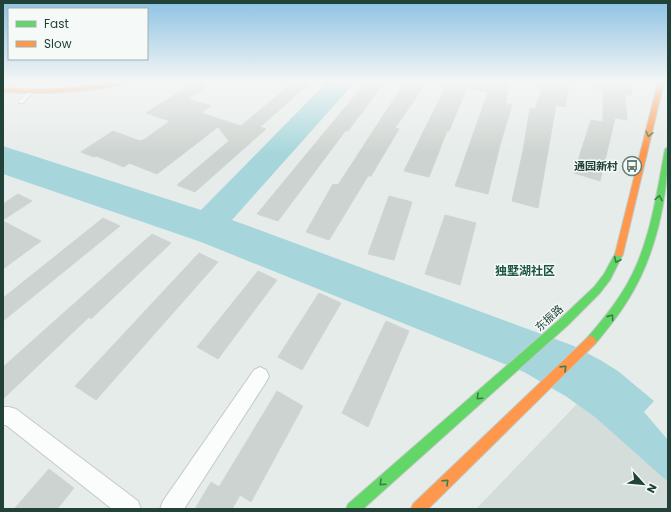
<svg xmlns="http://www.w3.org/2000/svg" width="671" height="512" font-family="Poppins,'Noto Sans SC',sans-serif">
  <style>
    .built { fill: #d4ddd9 }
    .water { fill: #a6d6db }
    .building { fill: #cdd3d0; stroke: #cfd5d2 }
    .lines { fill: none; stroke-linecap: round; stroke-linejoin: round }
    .lane-casing { stroke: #c3c9c6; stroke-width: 2 }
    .street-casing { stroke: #c3c9c6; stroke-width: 2 }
    .fast-casing { stroke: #c2cac6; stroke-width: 2 }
    .slow-casing { stroke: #c2cac6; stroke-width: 2 }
    .lane { fill: #fbfcfc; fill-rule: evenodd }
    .street { fill: #fbfcfc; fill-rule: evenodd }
    .fast { fill: #63d668; fill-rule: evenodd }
    .slow { fill: #ff974d; fill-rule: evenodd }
    .oneway { stroke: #3c7d4b }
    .labels { text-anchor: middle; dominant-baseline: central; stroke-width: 3; stroke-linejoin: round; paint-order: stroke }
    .poi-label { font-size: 11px; font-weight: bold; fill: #224138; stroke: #f5faf8; text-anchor: end }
    .street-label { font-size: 11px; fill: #224138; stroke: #f5faf8 }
    .neighbourhood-label { font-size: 12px; font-weight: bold; fill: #1d5545; stroke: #f5faf8 }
  </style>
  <rect width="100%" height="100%" fill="#e6ece9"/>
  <!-- built -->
  <path class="built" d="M577 404 596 418 668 481V509H476Z"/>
  <!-- water -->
  <path class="water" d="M327 82H355L232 220 574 346 602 361 618 371 654 401 644 412 668 440V482L596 418 567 397 524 372 201 242 3 174V146L201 210Z"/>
  <!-- building -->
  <path class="building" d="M194 82H201L205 88 188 99 211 106 201 113 241 126 293 82H311L260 127 266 129 195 192 177 185 229 141 218 127 157 174 129 163 124 167 96 156 94 157 81 152 113 131 140 141 145 139 170 121 146 113Z
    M366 82H385L348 131 346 130 278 221 257 214Z
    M405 82 424 86 395 128 399 129 371 176H368L329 240 306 232 333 184 338 185Z
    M448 82H511L505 103 512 105 500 145 488 194 455 186 488 92 467 88 449 131H447L429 177 404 171Z
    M544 82H570L565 107 556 105 538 208 512 201 523 151 530 108 535 109Z
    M595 82H631L632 95 625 94 627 120 615 118 600 181 574 173 591 120 603 122V91L608 92V91L594 88Z
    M18 194 32 201 3 220V204Z
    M389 196 412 202 394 260 368 254Z
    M445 215 476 223 460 285 425 274Z
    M103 218 120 226 3 321V298Z
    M3 221 41 241 3 269Z
    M152 234 171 243 91 319 89 317 3 399V367Z
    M199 253 218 262 96 400 75 386Z
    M258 271 277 280 218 359 197 347Z
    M319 293 341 303 302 370 278 357Z
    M386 321 409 331 368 427 342 413Z
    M277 391 303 406 251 502 240 495 232 509H195L211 482 219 487Z
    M49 469 74 488 57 509H14Z"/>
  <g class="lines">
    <defs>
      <path id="lane" d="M29 91 33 92 23 103H19V101Z"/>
      <path id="street" d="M260 367 266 370 269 376 266 382 184 509H160L163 501 254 370Z
        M3 407H9L16 409 138 501 141 509H112L6 425H3Z"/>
      <path id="fast" d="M668 147C668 199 656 255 628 300 618 316 607 330 595 344L591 346 587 344 586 341 587 338C599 324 611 310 621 294 649 252 656 198 665 149Z
        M619 251 622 252 623 254 610 280 600 293 567 326 363 509H346L348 504 559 320 594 287 604 274 616 252Z"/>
      <path id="slow" d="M113 82H127C121 86 111 86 103 88 70 93 37 94 3 92V88C40 91 77 89 113 82Z
        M658 82H664L623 254 622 256H616L615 254Z
        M591 336 595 338 596 341 595 344 428 509H411L413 504 587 338Z"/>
    </defs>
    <!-- lane casing -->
    <use href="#lane" class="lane-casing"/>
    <!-- street casing -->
    <use href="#street" class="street-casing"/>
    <!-- fast casing -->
    <use href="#fast" class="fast-casing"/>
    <!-- slow casing -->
    <use href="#slow" class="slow-casing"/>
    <!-- lane -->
    <use href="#lane" class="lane"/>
    <!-- street -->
    <use href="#street" class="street"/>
    <!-- fast -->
    <use href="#fast" class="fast"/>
    <!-- slow -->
    <use href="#slow" class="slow"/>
  </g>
  <!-- one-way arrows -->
  <defs><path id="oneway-chevron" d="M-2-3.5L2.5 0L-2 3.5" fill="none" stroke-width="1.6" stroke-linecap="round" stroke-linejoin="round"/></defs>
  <g class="oneway">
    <use href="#oneway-chevron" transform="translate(649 134) rotate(103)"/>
    <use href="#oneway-chevron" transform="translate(659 198) rotate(-80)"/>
    <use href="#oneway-chevron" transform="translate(617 260) rotate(115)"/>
    <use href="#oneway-chevron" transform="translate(611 317) rotate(-55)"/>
    <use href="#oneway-chevron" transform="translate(564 368) rotate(-44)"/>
    <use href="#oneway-chevron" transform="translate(479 397) rotate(138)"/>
    <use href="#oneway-chevron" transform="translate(446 482) rotate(-44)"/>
    <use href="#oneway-chevron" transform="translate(382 483) rotate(138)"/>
  </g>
  <!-- sky -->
  <linearGradient id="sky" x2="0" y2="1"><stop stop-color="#8dc2e3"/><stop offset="0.53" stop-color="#f4f6f5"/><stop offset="1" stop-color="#f4f6f5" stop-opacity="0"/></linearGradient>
  <rect width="671" height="154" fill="url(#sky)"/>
  <!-- icons -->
  <defs>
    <symbol id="bus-ring" viewBox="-11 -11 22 22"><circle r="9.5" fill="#f5faf8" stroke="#677d76" stroke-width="1.5"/><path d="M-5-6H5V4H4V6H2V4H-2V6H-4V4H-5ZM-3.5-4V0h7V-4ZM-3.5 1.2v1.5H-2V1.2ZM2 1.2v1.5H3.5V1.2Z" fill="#677d76"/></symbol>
  </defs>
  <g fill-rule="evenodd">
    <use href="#bus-ring" x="621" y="155" width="22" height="22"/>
  </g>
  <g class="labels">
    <!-- poi labels -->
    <g class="poi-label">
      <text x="618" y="166">通园新村</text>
    </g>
    <!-- street labels -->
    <g class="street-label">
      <text transform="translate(549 318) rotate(-42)">东振路</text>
    </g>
    <!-- neighbourhood labels -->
    <g class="neighbourhood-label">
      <text x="525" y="270">独墅湖社区</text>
    </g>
  </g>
  <!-- border -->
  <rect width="671" height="512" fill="none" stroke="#224138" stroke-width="8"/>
  <!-- legend -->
  <rect x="8" y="8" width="140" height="52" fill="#f5faf8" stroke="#a1b0ab"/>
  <rect x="16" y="21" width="20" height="6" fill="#63d668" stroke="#a1b0ab"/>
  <text x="44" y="28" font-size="12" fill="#224138">Fast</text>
  <rect x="16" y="41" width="20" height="6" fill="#ff974d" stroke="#a1b0ab"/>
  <text x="44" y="48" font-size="12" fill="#224138">Slow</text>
  <!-- north arrow -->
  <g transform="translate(643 484) rotate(117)" stroke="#f5faf8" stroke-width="3" paint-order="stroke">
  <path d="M0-3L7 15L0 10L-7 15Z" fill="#224138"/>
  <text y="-6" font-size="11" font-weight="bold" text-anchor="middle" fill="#224138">N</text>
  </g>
</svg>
